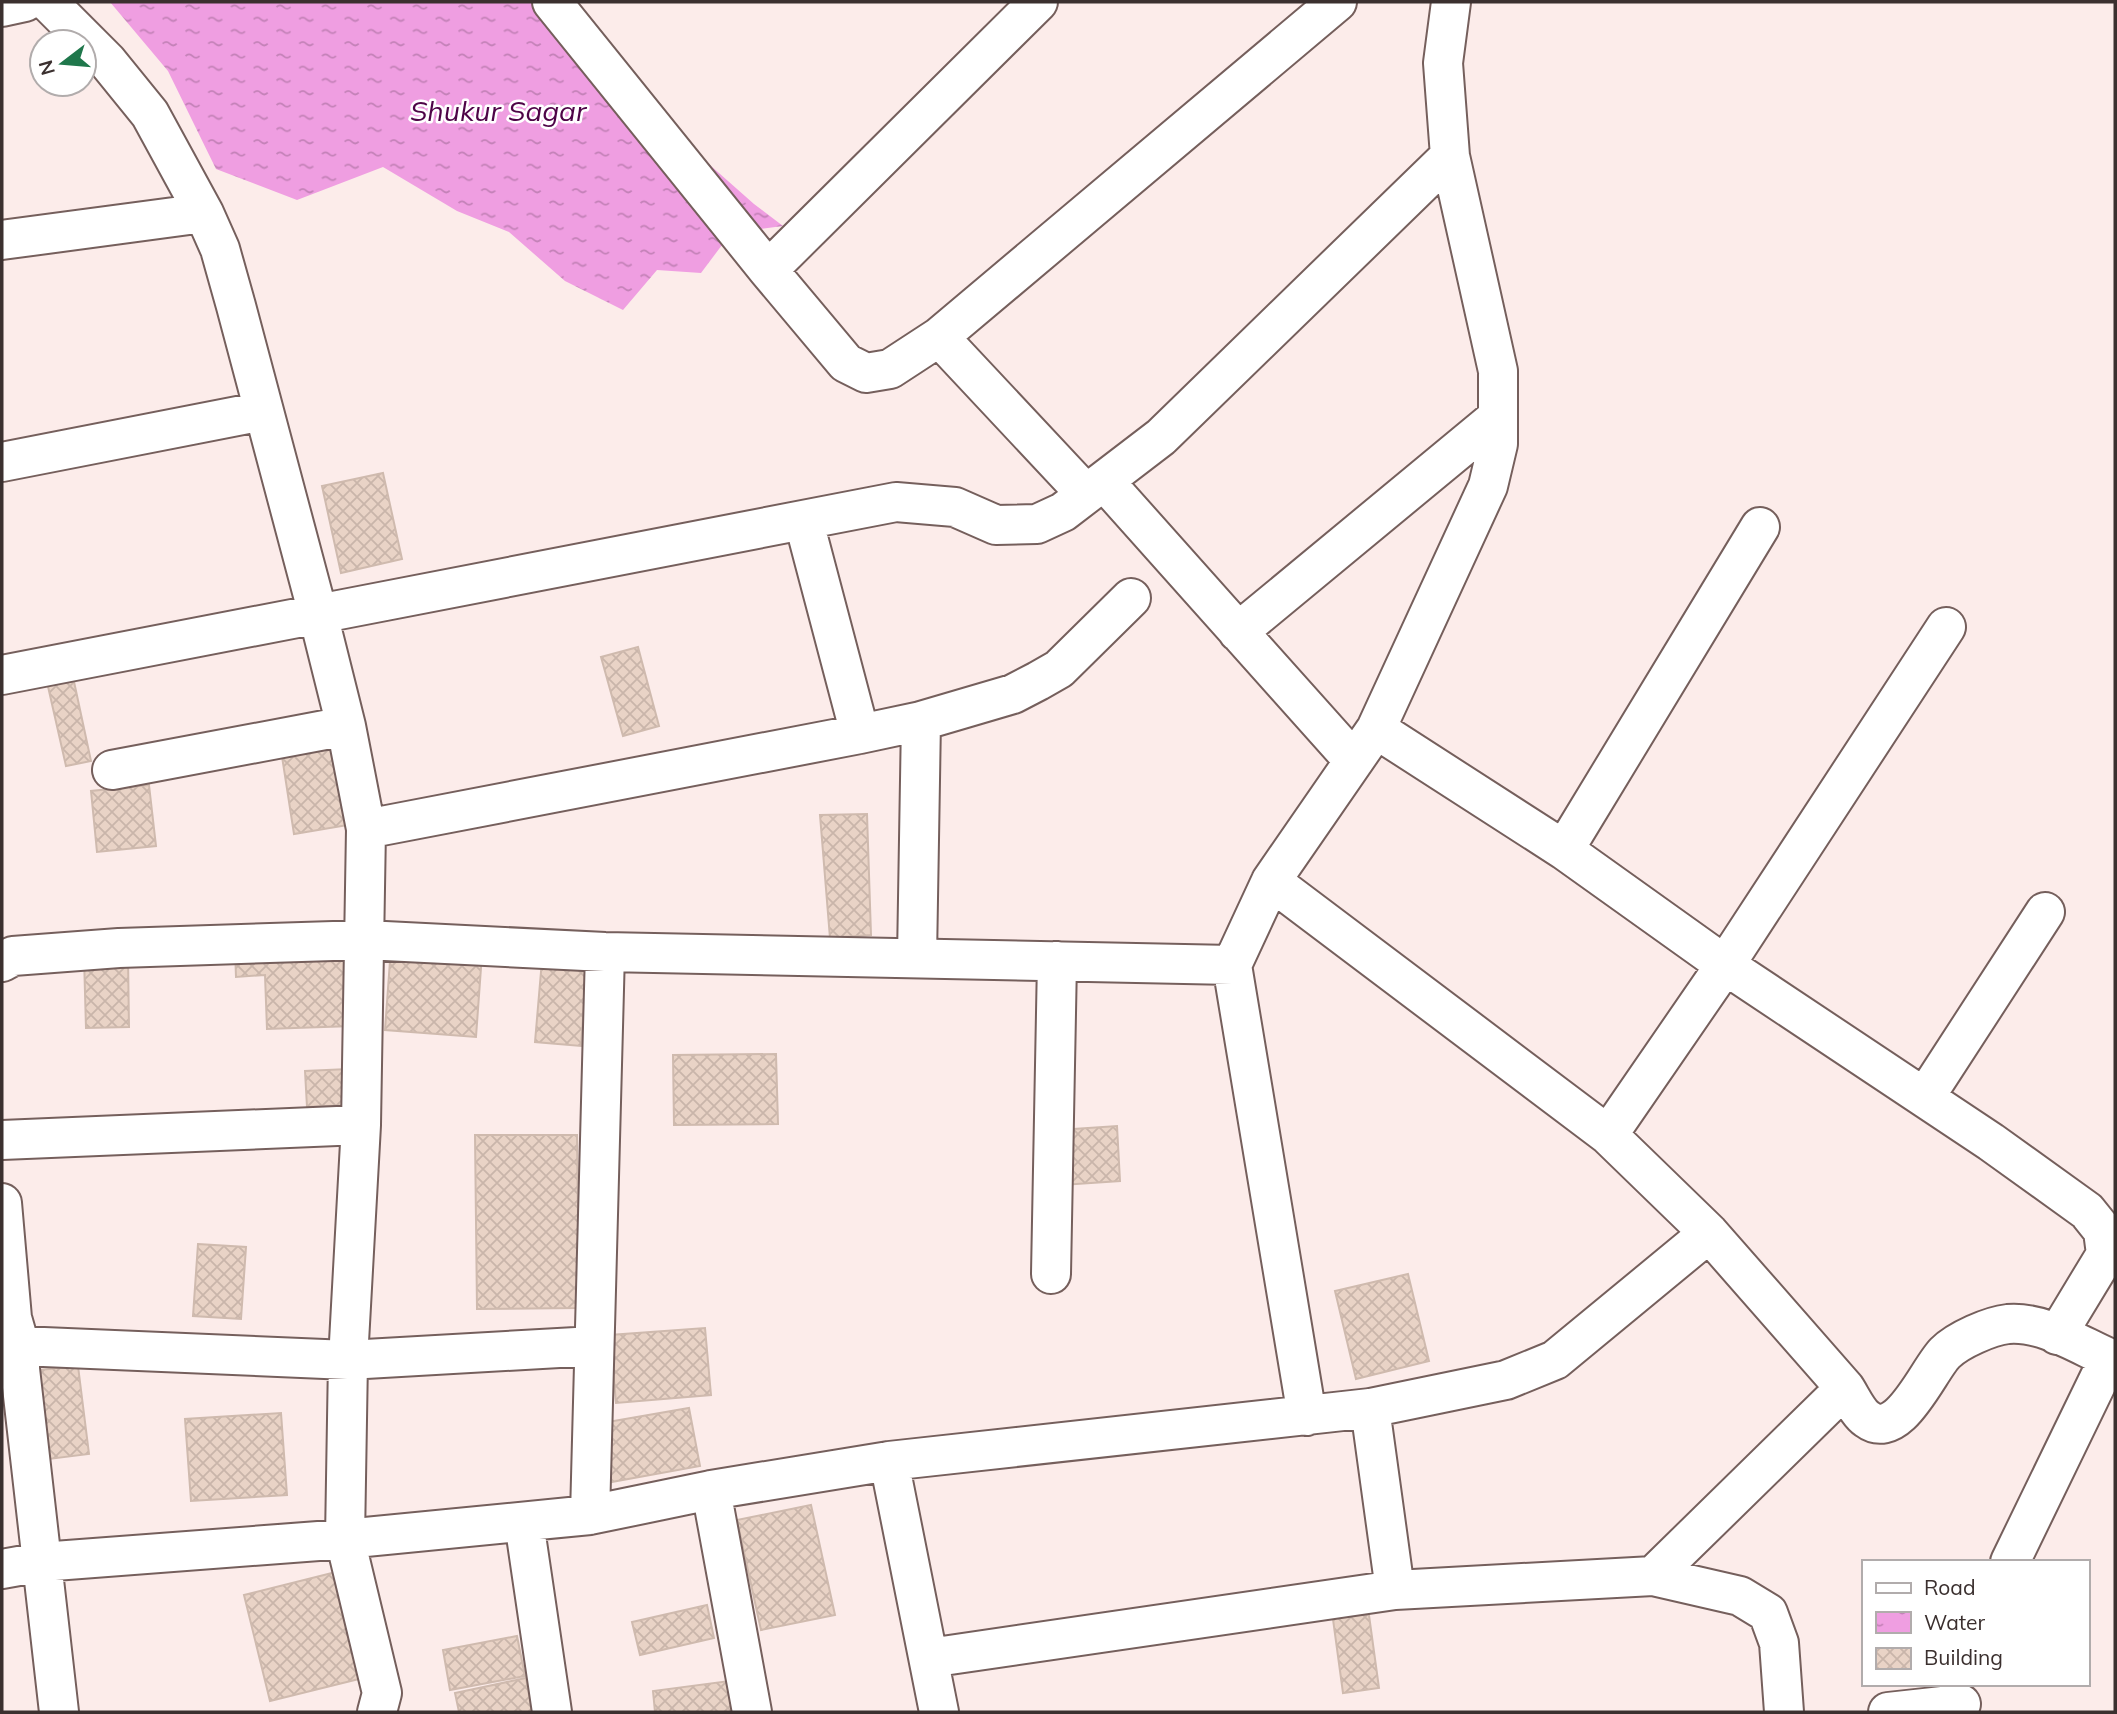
<svg xmlns="http://www.w3.org/2000/svg" width="2117" height="1714" font-family="Mulish,sans-serif">
  <style>
    .water { fill: url(#water-ripples) }
    .building { fill: url(#building-cross-hatch); stroke: #cfbaae; stroke-width: 2 }
    .lines { fill: none; stroke-linecap: round; stroke-linejoin: round }
    .minor-casing { stroke: #755f5c; stroke-width: 42 }
    .minor { stroke: #fff; stroke-width: 38 }
    .labels { text-anchor: middle; dominant-baseline: central; stroke-width: 5; stroke-linejoin: round; paint-order: stroke }
    .water-label { font-size: 28px; font-style: italic; fill: #4e0447; stroke: #fff }
  </style>
  <defs>
    <pattern id="water-ripples" width="26" height="14" patternUnits="userSpaceOnUse" patternTransform="scale(1.75)"><rect width="26" height="14" fill="#ef9ee1"/><path d="M2 4q2-2 4 0t4 0M15 11q2-2 4 0t4 0" fill="none" stroke="#c381b7"/></pattern>
    <pattern id="building-cross-hatch" width="8" height="8" patternUnits="userSpaceOnUse" patternTransform="scale(1.75)"><rect width="8" height="8" fill="#e9d3c6"/><path d="M0 0l8 8M0 8l8-8" fill="none" stroke="#c9b5aa"/></pattern>
  </defs>
  <rect width="100%" height="100%" fill="#fcecea"/>
  <!-- water -->
  <path class="water" d="M110 2H548L625 90 754 204 783 226 731 233 701 273 657 270 623 310 565 281 509 232 457 211 383 167 297 200 216 169 168 71Z"/>
  <!-- building -->
  <path class="building" d="M383 473 402 559 341 573 322 486Z
    M638 647 659 726 623 736 601 657Z
    M73 677 91 761 66 766 47 682Z
    M335 742 348 825 294 834 281 750Z
    M149 785 156 846 97 852 91 791Z
    M867 814 871 935 830 938 820 815Z
    M349 945 352 1026 267 1029 265 975 236 977 235 949Z
    M391 947 482 954 476 1037 385 1030Z
    M128 956 129 1027 86 1028 84 957Z
    M542 960 587 963 581 1046 535 1042Z
    M776 1054 778 1124 674 1125 673 1055Z
    M348 1069 350 1105 307 1107 305 1071Z
    M1117 1126 1120 1181 1062 1185 1059 1130Z
    M475 1135H577L579 1308 477 1309Z
    M198 1244 246 1247 241 1319 193 1316Z
    M1408 1274 1429 1361 1356 1379 1335 1291Z
    M705 1328 711 1395 616 1403 610 1335Z
    M78 1366 89 1454 41 1460 30 1371Z
    M689 1408 700 1466 606 1483 596 1424Z
    M281 1413 287 1495 191 1501 185 1419Z
    M811 1505 835 1615 761 1630 737 1520Z
    M340 1571 367 1677 270 1701 244 1595Z
    M707 1605 714 1638 640 1655 632 1622Z
    M1368 1608 1379 1688 1343 1693 1332 1612Z
    M517 1636 525 1676 450 1690 443 1650Z
    M526 1678 532 1712H459L455 1693Z
    M729 1681 733 1712H655L653 1691Z"/>
  <g class="lines">
    <defs>
      <path id="minor" d="M48 2 107 61 150 114 204 213 220 249 236 306 318 614 896 502 955 507 996 525 1037 524 1063 512 1161 437 1450 156
        M552 2 768 270 846 363 866 373 890 369 939 337 1086 494
        M2 7 25 2
        M2 240 204 213
        M768 270 1038 2
        M939 337 1337 2
        M2 462 263 411
        M1104 481 1354 761
        M804 522 860 734
        M1238 632 1498 417
        M2 675 318 614 346 726 366 829 361 1125 348 1360 345 1539 382 1693 377 1712
        M921 721 1013 694 1038 681 1059 669 1131 598
        M1376 729 1564 850 1725 965 1991 1142 2087 1211 2103 1231 2106 1254 2057 1335
        M112 770 346 726
        M366 829 860 734 921 721 917 958
        M1564 850 1760 527
        M1271 881 1608 1135 1709 1233 1845 1388 1653 1576
        M2 962 13 956 119 948 365 940 605 952 1232 965 1271 881 1376 729 1488 486 1498 444V371L1450 156 1443 63 1451 2
        M1232 965 1307 1416
        M1925 1097 2045 912
        M1608 1135 1725 965 1946 627
        M2 1140 361 1125
        M2 1203 12 1318 20 1346 348 1360 594 1346
        M1051 1274 1057 961
        M20 1346V1369L59 1712
        M1845 1388C1851 1397 1858 1413 1867 1419 1899 1443 1928 1370 1945 1353 1958 1340 1990 1326 2008 1324 2043 1321 2079 1345 2109 1358
        M1370 1408 1395 1590
        M889 1461 939 1712
        M711 1490 752 1712
        M590 1515 605 952
        M524 1522 552 1712
        M2010 1562 2109 1358 2115 1362
        M2 1569 41 1562 345 1539 590 1515 711 1490 889 1461 1370 1408 1506 1380 1555 1360 1709 1233
        M929 1658 1395 1590 1653 1576 1740 1596 1768 1613 1779 1643 1784 1712
        M1888 1712 1961 1704"/>
    </defs>
    <!-- minor casing -->
    <use href="#minor" class="minor-casing"/>
    <!-- minor -->
    <use href="#minor" class="minor"/>
  </g>
  <g class="labels">
    <!-- water labels -->
    <g class="water-label">
      <text x="498" y="110">Shukur Sagar</text>
    </g>
  </g>
  <!-- border -->
  <rect width="2117" height="1714" fill="none" stroke="#3b302f" stroke-width="7"/>
  <!-- legend -->
  <rect x="1862" y="1560" width="228" height="126" fill="#ffffff" stroke="#b1acac" stroke-width="2"/>
  <rect x="1876" y="1583" width="35" height="10" fill="#ffffff" stroke="#b1acac" stroke-width="2"/>
  <text x="1924" y="1595" font-size="21" fill="#3b302f">Road</text>
  <rect x="1876" y="1612" width="35" height="21" fill="url(#water-ripples)" stroke="#b1acac" stroke-width="2"/>
  <text x="1924" y="1630" font-size="21" fill="#3b302f">Water</text>
  <rect x="1876" y="1648" width="35" height="21" fill="url(#building-cross-hatch)" stroke="#b1acac" stroke-width="2"/>
  <text x="1924" y="1665" font-size="21" fill="#3b302f">Building</text>
  <!-- north arrow -->
  <g transform="translate(63 63) rotate(254)"><circle r="33" fill="#ffffff" stroke="#b1acac" stroke-width="2"/>
  <path d="M0-5L12 26L0 18L-12 26Z" fill="#1f774b"/>
  <text y="-10" font-size="19" font-weight="bold" text-anchor="middle" fill="#3b302f">N</text>
  </g>
</svg>
